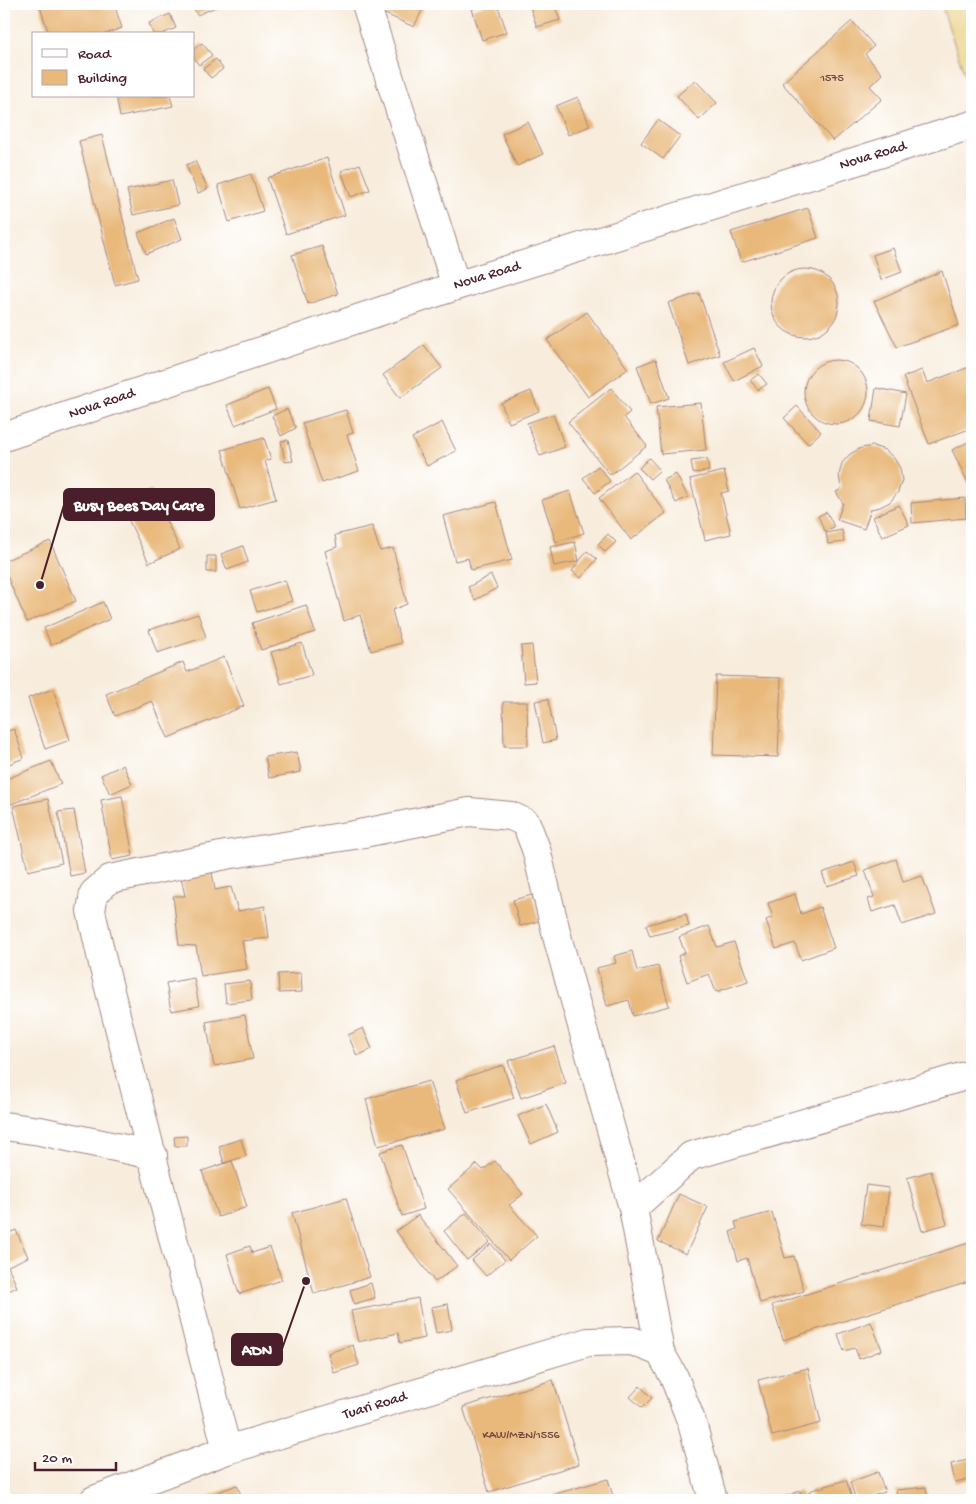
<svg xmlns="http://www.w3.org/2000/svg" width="976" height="1504" font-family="'Gochi Hand',sans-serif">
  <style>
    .sand { fill: #eeda9e; stroke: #9c7c64 }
    .building { fill: #e9b97b }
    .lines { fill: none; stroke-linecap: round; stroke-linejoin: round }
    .minor-casing { stroke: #a18684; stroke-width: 30 }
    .minor { stroke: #fff; stroke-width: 28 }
    .labels { text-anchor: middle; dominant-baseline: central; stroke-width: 5; stroke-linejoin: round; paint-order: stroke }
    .number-label { font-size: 12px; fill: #72463f }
    .street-label { font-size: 15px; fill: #4a1f2b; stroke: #fff }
    .leader { fill: none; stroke: #4a1f2b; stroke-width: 2 }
    .callout-dot { fill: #4a1f2b; stroke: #fff; stroke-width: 2 }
    .callout { fill: #4a1f2b; stroke: #4a1f2b; stroke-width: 2 }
    .callout-label { font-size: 16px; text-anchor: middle; font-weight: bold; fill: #fff }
  </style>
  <rect width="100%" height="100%" fill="#fff"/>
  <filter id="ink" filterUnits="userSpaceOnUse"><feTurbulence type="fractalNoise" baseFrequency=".02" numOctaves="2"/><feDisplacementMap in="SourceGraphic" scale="10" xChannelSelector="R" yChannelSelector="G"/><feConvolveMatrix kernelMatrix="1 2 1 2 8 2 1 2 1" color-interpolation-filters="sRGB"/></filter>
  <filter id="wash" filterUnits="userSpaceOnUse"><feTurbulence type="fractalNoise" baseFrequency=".0096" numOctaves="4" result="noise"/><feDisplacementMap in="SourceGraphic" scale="20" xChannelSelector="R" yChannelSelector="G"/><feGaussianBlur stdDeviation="1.12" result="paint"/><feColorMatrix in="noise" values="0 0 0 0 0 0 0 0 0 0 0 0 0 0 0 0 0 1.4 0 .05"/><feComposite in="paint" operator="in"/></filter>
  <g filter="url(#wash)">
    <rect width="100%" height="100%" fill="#f8eddd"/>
    <!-- sand -->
    <path class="sand" d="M941 4H972V100L971 94Z"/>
    <g id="blocks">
      <!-- building -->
      <path class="building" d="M39 4H114L122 28 105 34H49Z
        M192 4H223L197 15Z
        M388 4H425L414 27 383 13Z
        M487 4H497L507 32 482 40 472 9Z
        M529 4H554L560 20 537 27Z
        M170 14 176 28 162 34H153L149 23Z
        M852 21 874 46 865 54 882 74 870 86 882 99 833 141 782 83Z
        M202 43 212 55 199 65 194 58V49Z
        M216 59 223 69 211 78 203 69Z
        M695 80 717 103 699 120 677 96Z
        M116 96H170L173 106 120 117Z
        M578 97 590 126 568 135 556 106Z
        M658 120 680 136 663 159 641 143Z
        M528 122 543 154 517 166 502 134Z
        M102 135 138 279 115 285 79 141Z
        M327 158 345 215 286 234 267 178Z
        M195 161 208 189 198 193 186 165Z
        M360 164 370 190 351 197 341 171Z
        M251 174 263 211 229 222 218 185Z
        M172 180 178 205 133 215 127 190Z
        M808 208 818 238 741 262 731 232Z
        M174 218 182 239 146 254 138 233Z
        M322 246 338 294 308 304 292 255Z
        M893 248 902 272 881 280 873 255Z
        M771 303a34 34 0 1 1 68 0a34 34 0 1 1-68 0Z
        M942 271 959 325 897 347 874 301Z
        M699 293 720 355 689 365 668 303Z
        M587 312 628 369 588 397 547 340Z
        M424 345 442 368 400 398 383 375Z
        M754 348 763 366 734 381 724 362Z
        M656 359 669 398 651 404 637 366Z
        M804 392a32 32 0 1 1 64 0a32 32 0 1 1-64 0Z
        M972 366V428L929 444 903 377 922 370 927 383Z
        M759 374 767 384 758 390 750 380Z
        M611 388 630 412 624 417 647 446 610 475 568 422Z
        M876 388 906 394 900 426 871 421Z
        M268 389 276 409 235 425 227 405Z
        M531 391 539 411 509 423 501 403Z
        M701 403 706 450 661 454 656 407Z
        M797 406 821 432 808 444 784 418Z
        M287 409 296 428 281 436 272 416Z
        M346 410 353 433 347 435 359 471 322 483 302 423Z
        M553 414 565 447 540 456 527 423Z
        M442 422 456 451 427 466 412 438Z
        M264 438 271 459 265 461 276 499 240 509 222 450Z
        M288 440 293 461 285 462 281 441Z
        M972 440V491L952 450Z
        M873 446 885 450 894 458 900 468 902 480 898 492 890 502 880 507 871 509 864 529 837 520 843 503 836 492 841 489 839 475 842 463 850 454 861 448Z
        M649 458 660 470 650 479 639 468Z
        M707 459 709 471 693 473 691 461Z
        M598 466 610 481 595 493 583 478Z
        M634 471 666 513 631 540 599 498Z
        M724 471 729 491 721 493 731 534 705 540 690 479Z
        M676 474 688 497 676 503 664 480Z
        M151 490 180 549 149 563 121 504Z
        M570 491 584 533 556 542 542 500Z
        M965 498 966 518 912 523 911 503Z
        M496 502 512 560 471 570 468 558 455 561 443 516Z
        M899 505 909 525 882 537 873 517Z
        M827 512 834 527 825 531 818 516Z
        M372 526 380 551 393 548 407 604 392 610 401 643 371 651 360 615 344 621 325 551 337 547 335 535Z
        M842 530 844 542 828 544 826 533Z
        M608 534 616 542 605 552 598 544Z
        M50 541 76 601 27 622 4 569V561Z
        M575 542 579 561 554 566 550 547Z
        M243 546 248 562 227 570 221 554Z
        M587 551 597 559 581 578 572 571Z
        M207 556H216V572H207Z
        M491 575 497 588 475 600 468 587Z
        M285 580 292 601 257 612 250 591Z
        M103 602 110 619 51 645 44 628Z
        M306 605 315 632 261 650 252 623Z
        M198 614 206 637 157 653 149 630Z
        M302 643 312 675 281 684 271 652Z
        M532 645 536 682 524 683 521 646Z
        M224 657 244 706 168 738 152 701 115 716 106 694 183 662 187 672Z
        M716 676 781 678 778 757 713 755Z
        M53 689 70 740 45 749 28 698Z
        M548 699 556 740 543 743 535 701Z
        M503 702H527L528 746H504Z
        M14 729 24 758 4 766V732Z
        M297 752 301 772 269 778 265 757Z
        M51 761 61 784 9 805 4 792V780Z
        M123 765 132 784 110 794 101 775Z
        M122 796 133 856 112 860 101 800Z
        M48 799 62 863 28 871 13 806Z
        M74 810 85 873 70 876 58 812Z
        M896 859 903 882 922 876 936 914 902 925 895 905 872 912 868 899 874 897 865 870Z
        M854 862 859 876 827 886 822 873Z
        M212 872 215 890 231 887 238 911 265 906 269 938 242 941 247 969 201 976 196 946 179 945 173 896H185L181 877Z
        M795 894 801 914 820 907 834 948 801 960 795 943 776 949 766 920 773 917 768 903Z
        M532 895 539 921 520 926 513 900Z
        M686 914 689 926 650 936 646 925Z
        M709 926 717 947 734 942 748 981 716 992 709 974 687 982 678 956 685 953 679 937Z
        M632 951 637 971 658 966 669 1006 633 1016 629 1000 607 1006 597 968 616 963 614 956Z
        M301 973 302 992 279 993 278 974Z
        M194 978 199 1006 171 1011 166 983Z
        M250 981 252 1000 226 1003 224 984Z
        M245 1015 253 1059 214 1066 206 1022Z
        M363 1028 372 1049 357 1056 348 1035Z
        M554 1046 566 1083 521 1098 508 1061Z
        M503 1065 514 1098 467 1113 456 1080Z
        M429 1081 445 1129 378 1146 366 1099Z
        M546 1104 558 1132 531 1144 518 1116Z
        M187 1136V1146H175L174 1137Z
        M241 1139 246 1156 224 1163 219 1146Z
        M402 1145 424 1209 402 1216 380 1152Z
        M232 1161 247 1207 218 1217 202 1171Z
        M495 1161 523 1194 509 1205 537 1236 509 1260 448 1189 477 1164 483 1170Z
        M931 1171 947 1224 922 1231 907 1178Z
        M866 1185 889 1188 884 1227 861 1224Z
        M679 1194 708 1207 686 1254 658 1241Z
        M346 1198 370 1277 314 1294 292 1213Z
        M772 1212 785 1258 794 1256 804 1291 760 1303 747 1258 738 1261 730 1232 737 1229 735 1222Z
        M466 1213 490 1242 467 1260 444 1231Z
        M418 1215 457 1266 435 1282 396 1231Z
        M16 1230 28 1257 8 1266 17 1287 4 1293V1235Z
        M972 1242V1281L783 1340 772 1305Z
        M491 1244 505 1260 486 1276 472 1260Z
        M250 1246 252 1253 270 1247 282 1280 239 1294 227 1254Z
        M371 1283 375 1298 354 1304 350 1290Z
        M418 1298 425 1338 400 1343 398 1333 358 1342 351 1311Z
        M448 1304 452 1330 436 1333 431 1307Z
        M871 1322 882 1350 859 1359 855 1348 844 1351 838 1334Z
        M353 1345 359 1365 334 1373 328 1353Z
        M808 1368 821 1423 772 1436 758 1380Z
        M553 1380 579 1464 489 1492 463 1407Z
        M640 1386 652 1398 642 1408 630 1397Z
        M972 1459V1479L955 1483 951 1464Z
        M878 1472 885 1492 861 1500H856L850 1482Z
        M608 1479 614 1500H556L555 1494Z
        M846 1480 852 1498 844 1500H812L809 1491Z
        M237 1485 241 1495 227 1500H197Z
        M926 1487 928 1500H897L896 1490Z
        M800 1491 804 1500H775Z"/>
    </g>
  </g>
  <g filter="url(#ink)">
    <use href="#blocks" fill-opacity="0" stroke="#a18684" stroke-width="1"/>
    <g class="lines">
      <defs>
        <path id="minor" d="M366 4 456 286
          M4 437 456 286 972 125
          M4 1126 40 1131 153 1155
          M633 1208 691 1156 972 1074
          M227 1450 103 964 91 911 94 893 110 879 226 855 354 835 469 812 511 816 526 823 536 849 558 940 633 1208 660 1352 674 1377 692 1423 713 1500
          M94 1500 227 1450 588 1342 632 1341 660 1352"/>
      </defs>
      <!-- minor casing -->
      <use href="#minor" class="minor-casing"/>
      <!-- minor -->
      <use href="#minor" class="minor"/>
    </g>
  </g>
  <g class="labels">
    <!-- number labels -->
    <g class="number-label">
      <text x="832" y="79">1575</text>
      <text x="521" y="1436">KAW/MZN/1556</text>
    </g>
    <!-- street labels -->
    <g class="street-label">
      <text transform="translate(873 156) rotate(-17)">Nova Road</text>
      <text transform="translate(487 276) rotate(-17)">Nova Road</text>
      <text transform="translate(102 404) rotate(-19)">Nova Road</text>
      <text transform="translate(375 1406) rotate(-17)">Tuari Road</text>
    </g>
  </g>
  <!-- callouts -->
  <path class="leader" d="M40 585L64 505M306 1281L282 1349"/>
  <g class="callout-dot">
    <circle cx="40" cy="585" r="5"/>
    <circle cx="306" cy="1281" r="5"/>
  </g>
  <g class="callout">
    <rect x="64" y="489" width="150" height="31" rx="5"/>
    <rect x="232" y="1334" width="50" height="31" rx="5"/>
  </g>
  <g class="callout-label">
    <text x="139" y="510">Busy Bees Day Care</text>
    <text x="257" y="1355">ADN</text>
  </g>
  <!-- margin -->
  <rect width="976" height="1504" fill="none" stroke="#fff" stroke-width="20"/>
  <!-- legend -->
  <rect x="32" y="32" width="162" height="65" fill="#ffffff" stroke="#b7a5aa"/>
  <rect x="42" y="49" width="25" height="8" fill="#ffffff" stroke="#b7a5aa"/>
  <text x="78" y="58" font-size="15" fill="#4a1f2b">Road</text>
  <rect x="42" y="70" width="25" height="15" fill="#e9b97b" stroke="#b7a5aa"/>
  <text x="78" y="82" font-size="15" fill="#4a1f2b">Building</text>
  <!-- scale -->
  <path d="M35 1462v8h81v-8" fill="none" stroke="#4a1f2b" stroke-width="2.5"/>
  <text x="42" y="1462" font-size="15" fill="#4a1f2b" stroke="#ffffff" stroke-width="4" paint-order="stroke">20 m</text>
</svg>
